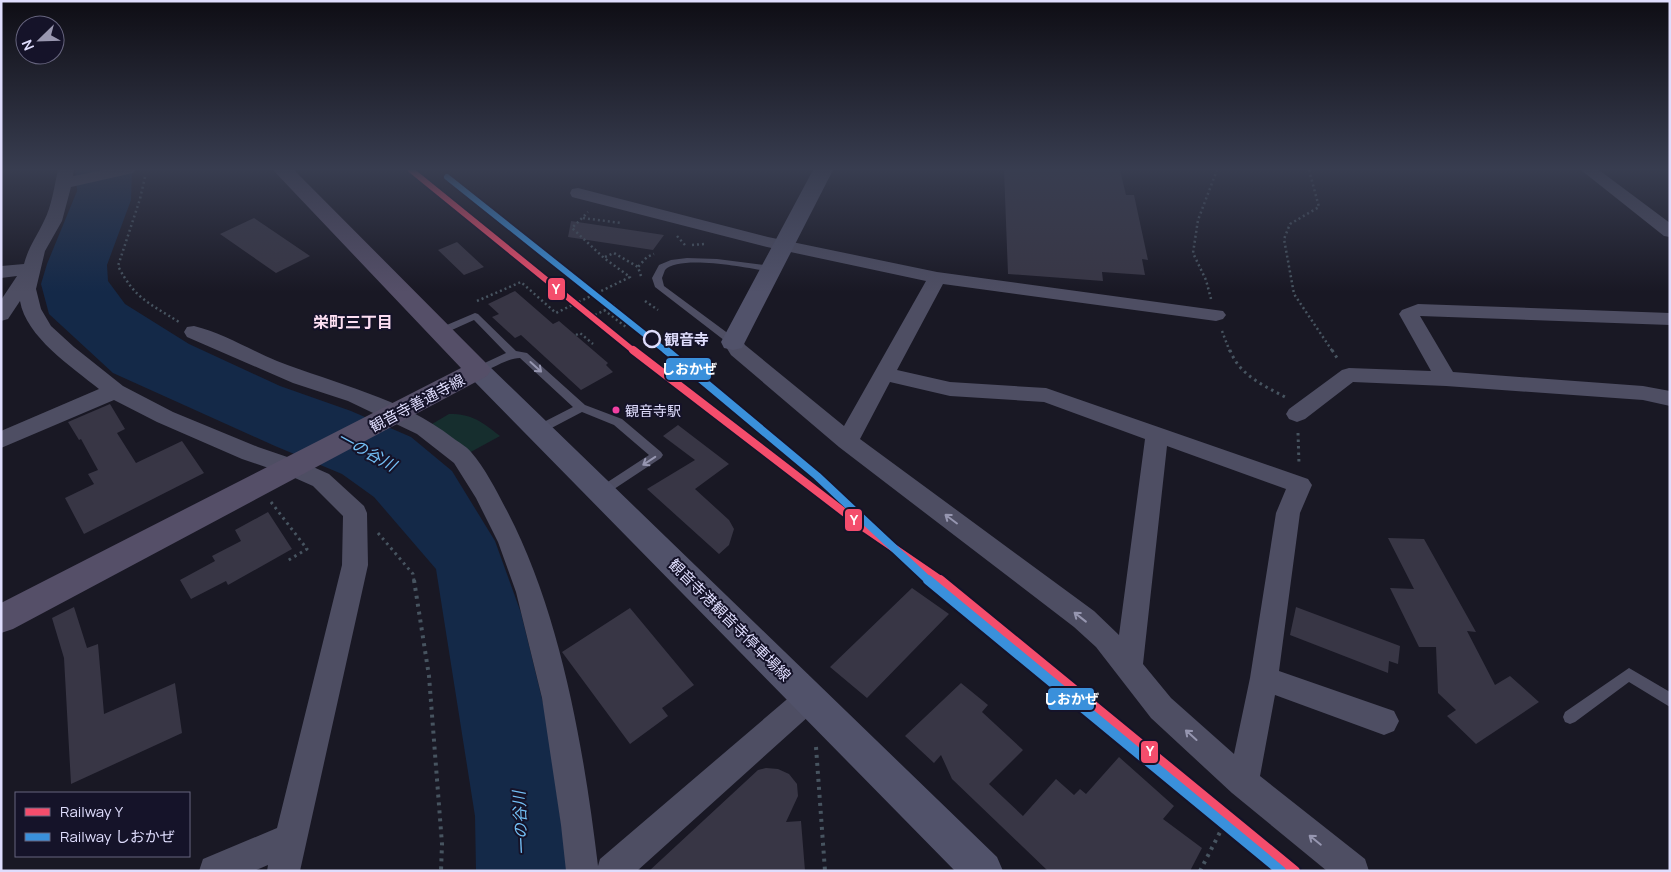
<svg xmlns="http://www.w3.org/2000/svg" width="1671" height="872" font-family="Manrope,'Noto Sans JP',sans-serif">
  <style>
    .green { fill: #162e2e }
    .water { fill: #142948 }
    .building { fill: #383645 }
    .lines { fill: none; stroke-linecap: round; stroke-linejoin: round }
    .path-far2 { stroke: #475460; stroke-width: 2.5; stroke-dasharray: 2 3; stroke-linecap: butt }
    .path-far1 { stroke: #475460; stroke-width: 3; stroke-dasharray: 2.5 4; stroke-linecap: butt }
    .path { stroke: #475460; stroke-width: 4; stroke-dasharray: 3 5; stroke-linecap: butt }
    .lane { fill: #4e4e63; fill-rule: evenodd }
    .street { fill: #4e4e63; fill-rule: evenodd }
    .secondary { fill: #51526a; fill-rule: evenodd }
    .primary { fill: #554f68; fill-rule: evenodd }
    .rail-1-far2-casing { stroke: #151329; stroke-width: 9 }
    .rail-1-far1-casing { stroke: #151329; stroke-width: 11 }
    .rail-1-casing { stroke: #151329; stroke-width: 14 }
    .rail-2-far2-casing { stroke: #151329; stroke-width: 9 }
    .rail-2-far1-casing { stroke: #151329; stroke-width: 11 }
    .rail-2-casing { stroke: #151329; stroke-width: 14 }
    .rail-1-far2 { stroke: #f44d6c; stroke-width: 6 }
    .rail-1-far1 { stroke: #f44d6c; stroke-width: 8 }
    .rail-1 { stroke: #f44d6c; stroke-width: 10 }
    .rail-2-far2 { stroke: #3a90db; stroke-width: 6 }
    .rail-2-far1 { stroke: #3a90db; stroke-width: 8 }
    .rail-2 { stroke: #3a90db; stroke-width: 10 }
    .oneway { stroke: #9696b0 }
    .stop-dot { fill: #151329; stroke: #dfddfd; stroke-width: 2.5 }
    .bus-dot { fill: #f240a1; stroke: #151329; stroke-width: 2 }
    .labels { text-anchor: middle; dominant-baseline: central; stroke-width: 4; stroke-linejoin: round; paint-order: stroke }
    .bus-label { font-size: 14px; fill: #dfddfd; stroke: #151329; text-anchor: start }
    .stop-label { font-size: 15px; font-weight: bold; fill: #dfddfd; stroke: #151329; text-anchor: start }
    .street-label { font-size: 15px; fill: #dfddfd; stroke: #151329 }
    .neighbourhood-label { font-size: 16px; font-weight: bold; fill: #fddff3; stroke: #151329 }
    .water-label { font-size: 16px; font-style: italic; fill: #73bff5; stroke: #151329 }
    .line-badge { stroke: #151329; stroke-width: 2 }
    .badge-label { font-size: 14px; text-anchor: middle; font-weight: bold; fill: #fff }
  </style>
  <rect width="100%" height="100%" fill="#191824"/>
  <!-- green -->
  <path class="green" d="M449 414C473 414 482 422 500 436L467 454 432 424Z"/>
  <!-- water -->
  <path class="water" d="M75 170H132L131 200 107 265 108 281 125 304 189 344 280 386 351 411 411 437 452 471 495 541 521 613 545 711 568 871H476L475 816 436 569 374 497 342 474 275 446 113 373 49 314 41 284 47 264 77 191Z"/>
  <!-- building -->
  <path class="building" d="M1004 170H1120L1126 195H1134L1148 260 1142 259 1145 275 1102 272 1103 281 1008 274Z
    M254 218 310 256 276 273 220 234Z
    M571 221 664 235 653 250 568 237Z
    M457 242 484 267 464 275 438 250Z
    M515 291 553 324 559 321 608 363 606 365 613 372 581 390 521 335 515 338 492 317 499 314 488 304Z
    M110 404 125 429 117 433 136 463 182 441 204 473 84 534 65 498 94 484 88 474 98 470 81 439 79 440 68 422Z
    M678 425 729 464 695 489 729 520 734 529 729 545 719 554 647 489 695 460 663 436Z
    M268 512 292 549 228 585 226 581 191 599 180 580 215 561 212 556 241 541 235 530Z
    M1388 538 1424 539 1476 632 1467 631 1495 685 1510 676 1539 702 1476 744 1447 716 1456 710 1438 693 1436 647H1419L1390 588 1414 589Z
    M912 588 949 614 867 698 830 667Z
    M74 607 87 648 98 644 104 714 175 683 182 733 71 784 64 658 52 618Z
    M1296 607 1400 646 1398 664 1389 661 1388 673 1290 635Z
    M630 608 694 685 662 708 668 716 630 744 562 652Z
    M961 683 988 705 982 712 1023 750 989 784 1023 816 1056 779 1074 795 1080 789 1086 794 1119 757 1174 806 1163 819 1202 848 1190 871H1048L952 779 941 755 934 763 905 736Z
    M766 768 778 769 789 774 797 784 798 796 786 822 801 821 805 871H649L758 770Z"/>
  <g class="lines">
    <!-- path-far2 -->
    <path class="path-far2" d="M1309 170 1319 207 1290 224 1284 239 1294 294 1333 352
      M145 177 140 199 118 266C135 299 149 303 179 322
      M583 218 621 223
      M677 236 685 245
      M692 245 705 244
      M605 257 614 253 638 267
      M641 276 638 267 647 257 654 254
      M1211 299 1206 280 1193 253 1198 220 1217 170
      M477 301 521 282 556 313 630 277 604 258 572 228 588 212
      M645 301 658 310
      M604 310 626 327
      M595 315 615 305
      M1222 331 1230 352
      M576 335 580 333 593 344"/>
    <!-- path-far1 -->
    <path class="path-far1" d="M1230 350C1239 375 1263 385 1285 397
      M1332 350 1339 361
      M1298 433 1299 464
      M271 502 307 549 287 561
      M378 533 413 574 414 581"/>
    <!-- path -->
    <path class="path" d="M414 580 429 676 442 844 441 871
      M816 747 825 871
      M1200 871 1233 807"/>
    <!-- lane -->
    <path class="lane" d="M687 258 717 259 771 266 776 269 771 272C750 268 679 254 665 270L662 278 664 286 737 340 738 342 737 344H729L655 287 652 278 659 265 671 260Z
      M475 313 478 314 516 351 527 353 585 405 622 419 661 452 663 455 661 458 605 495H597L595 492 597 489 649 455 614 425 582 412 542 433H534L532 430 534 427 573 407 520 358C504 358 486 375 474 372L473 370 474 368 506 353 474 320 443 334H435L434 332 435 330Z
      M1629 668 1670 692V707L1629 682 1575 722 1570 724 1565 722 1563 717 1565 712Z"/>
    <!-- street -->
    <path class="street" d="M58 170H74L73 176 104 170H135L133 173 71 187 62 221 45 251 36 289 41 309 51 326 74 347 123 386 173 412 258 447 302 462 329 474 364 506 367 513 368 565 300 871H267L268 865 254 871H199L203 859 277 828 342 565 343 516 313 486 286 474 242 459 157 422 114 400 1 448V431L99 389C72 367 26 337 20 301L8 319 1 321V300L17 276 1 278V266L24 264C28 248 37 236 44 221 52 205 54 187 58 170Z
      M1581 170H1599L1670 223V237L1664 236Z
      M578 188 768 237 937 272 1223 311 1226 315 1223 319 1216 321 943 284 897 370 950 382 1046 388 1308 479 1312 485 1300 513 1279 671 1394 711 1399 721 1394 731 1384 735 1275 695 1260 776 1365 859 1369 871H1327L1232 793 1151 718 1096 647 1074 627 839 447 731 355 723 342 726 337 733 335 740 337 745 345 844 426 926 281 767 247 572 197 570 193 572 189ZM890 382 950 396 1044 402 1145 439 1119 635 1094 611 860 439ZM1167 446 1286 489 1276 513 1250 678 1234 754 1171 698 1143 664Z
      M1418 304 1670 313V325L1420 316 1453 372 1643 386 1670 391V406L1643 400 1446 386 1353 382 1305 419 1297 422 1289 419 1286 414 1289 409 1342 370 1349 368 1431 371 1399 314 1402 310Z
      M194 326C223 333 250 350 277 361 336 384 402 398 453 438 458 442 466 446 471 452 485 468 496 490 506 509 561 613 584 750 598 866L600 859 799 689 809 685 819 689 823 698 819 707 637 871H566L561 825 542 698 516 592 498 542 476 498 454 463 417 434 348 401 293 383 187 337 184 332 187 327Z"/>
    <!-- secondary -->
    <path class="secondary" d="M813 170H833L745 342 742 348 733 350 724 348 721 342Z
      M478 361 487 364 997 857 1003 871H955L469 376 465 370 469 364Z"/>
    <!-- primary -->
    <path class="primary" d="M273 170H294L487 364 491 370 487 376 13 629 1 633V603L461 368Z"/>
    <defs>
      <path id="rail-1-far2" d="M411 170 635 352"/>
      <path id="rail-1-far1" d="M633 350 866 529 942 581"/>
      <path id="rail-1" d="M940 580 1295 871"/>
      <path id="rail-2-far2" d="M447 177 667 352"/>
      <path id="rail-2-far1" d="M666 350 817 476 929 581"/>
      <path id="rail-2" d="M928 580 1281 871"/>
    </defs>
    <!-- rail-1-far2 casing -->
    <use href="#rail-1-far2" class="rail-1-far2-casing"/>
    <!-- rail-1-far1 casing -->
    <use href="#rail-1-far1" class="rail-1-far1-casing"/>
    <!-- rail-1 casing -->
    <use href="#rail-1" class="rail-1-casing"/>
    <!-- rail-2-far2 casing -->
    <use href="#rail-2-far2" class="rail-2-far2-casing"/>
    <!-- rail-2-far1 casing -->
    <use href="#rail-2-far1" class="rail-2-far1-casing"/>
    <!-- rail-2 casing -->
    <use href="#rail-2" class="rail-2-casing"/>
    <!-- rail-1-far2 -->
    <use href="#rail-1-far2" class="rail-1-far2"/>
    <!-- rail-1-far1 -->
    <use href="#rail-1-far1" class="rail-1-far1"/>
    <!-- rail-1 -->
    <use href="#rail-1" class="rail-1"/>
    <!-- rail-2-far2 -->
    <use href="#rail-2-far2" class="rail-2-far2"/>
    <!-- rail-2-far1 -->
    <use href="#rail-2-far1" class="rail-2-far1"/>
    <!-- rail-2 -->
    <use href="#rail-2" class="rail-2"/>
  </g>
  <!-- one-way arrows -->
  <defs><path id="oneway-shaft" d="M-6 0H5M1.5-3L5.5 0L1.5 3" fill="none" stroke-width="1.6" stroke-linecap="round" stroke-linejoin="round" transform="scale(1.25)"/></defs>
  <g class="oneway">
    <use href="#oneway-shaft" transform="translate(536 367) rotate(42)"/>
    <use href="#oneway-shaft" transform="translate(649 461) rotate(147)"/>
    <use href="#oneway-shaft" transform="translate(951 519) rotate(-143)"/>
    <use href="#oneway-shaft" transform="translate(1080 617) rotate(-142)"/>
    <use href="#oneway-shaft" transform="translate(1191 735) rotate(-138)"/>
    <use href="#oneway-shaft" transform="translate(1315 840) rotate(-141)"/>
  </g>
  <!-- sky -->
  <linearGradient id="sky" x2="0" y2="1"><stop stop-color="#0e0d14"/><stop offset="0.58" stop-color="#383d50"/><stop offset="1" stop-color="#383d50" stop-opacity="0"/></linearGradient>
  <rect width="1671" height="292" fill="url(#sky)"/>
  <!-- markers -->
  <circle class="stop-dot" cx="652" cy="339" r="8"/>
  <circle class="bus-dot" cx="616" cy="410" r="4.5"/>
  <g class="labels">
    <!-- bus labels -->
    <g class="bus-label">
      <text x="625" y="410">観音寺駅</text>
    </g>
    <!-- stop labels -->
    <g class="stop-label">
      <text x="664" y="339">観音寺</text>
    </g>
    <!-- street labels -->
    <g class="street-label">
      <text transform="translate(417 403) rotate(-28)">観音寺善通寺線</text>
      <text transform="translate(730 620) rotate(45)">観音寺港観音寺停車場線</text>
    </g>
    <!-- neighbourhood labels -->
    <g class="neighbourhood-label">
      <text x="353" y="322">栄町三丁目</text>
    </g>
    <!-- water labels -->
    <g class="water-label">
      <text transform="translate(367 451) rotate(29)">一の谷川</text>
      <text transform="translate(520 823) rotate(-93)">一の谷川</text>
    </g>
  </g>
  <g class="line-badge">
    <rect x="547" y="277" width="19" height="24" rx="5" fill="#f44d6c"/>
    <rect x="665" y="357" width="47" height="24" rx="5" fill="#3a90db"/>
    <rect x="844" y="508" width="19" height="24" rx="5" fill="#f44d6c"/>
    <rect x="1047" y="687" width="48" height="24" rx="5" fill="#3a90db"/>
    <rect x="1140" y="740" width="19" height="24" rx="5" fill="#f44d6c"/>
  </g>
  <g class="badge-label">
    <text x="556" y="294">Y</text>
    <text x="689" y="374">しおかぜ</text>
    <text x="854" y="525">Y</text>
    <text x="1071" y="704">しおかぜ</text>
    <text x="1150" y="756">Y</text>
  </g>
  <!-- border -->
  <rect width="1671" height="872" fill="none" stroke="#dfddfd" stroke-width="5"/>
  <!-- legend -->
  <rect x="15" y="792" width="175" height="65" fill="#151329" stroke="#66647e"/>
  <rect x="25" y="808" width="25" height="8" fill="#f44d6c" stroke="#66647e"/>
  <text x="60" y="817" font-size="15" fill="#dfddfd">Railway Y</text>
  <rect x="25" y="833" width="25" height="8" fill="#3a90db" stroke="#66647e"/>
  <text x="60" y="842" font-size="15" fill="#dfddfd">Railway しおかぜ</text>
  <!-- north arrow -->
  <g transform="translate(40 40) rotate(247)"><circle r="24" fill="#151329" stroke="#66647e"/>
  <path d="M0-4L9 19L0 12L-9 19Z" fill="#9a98b1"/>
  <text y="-8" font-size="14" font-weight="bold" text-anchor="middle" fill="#dfddfd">N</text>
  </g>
</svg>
